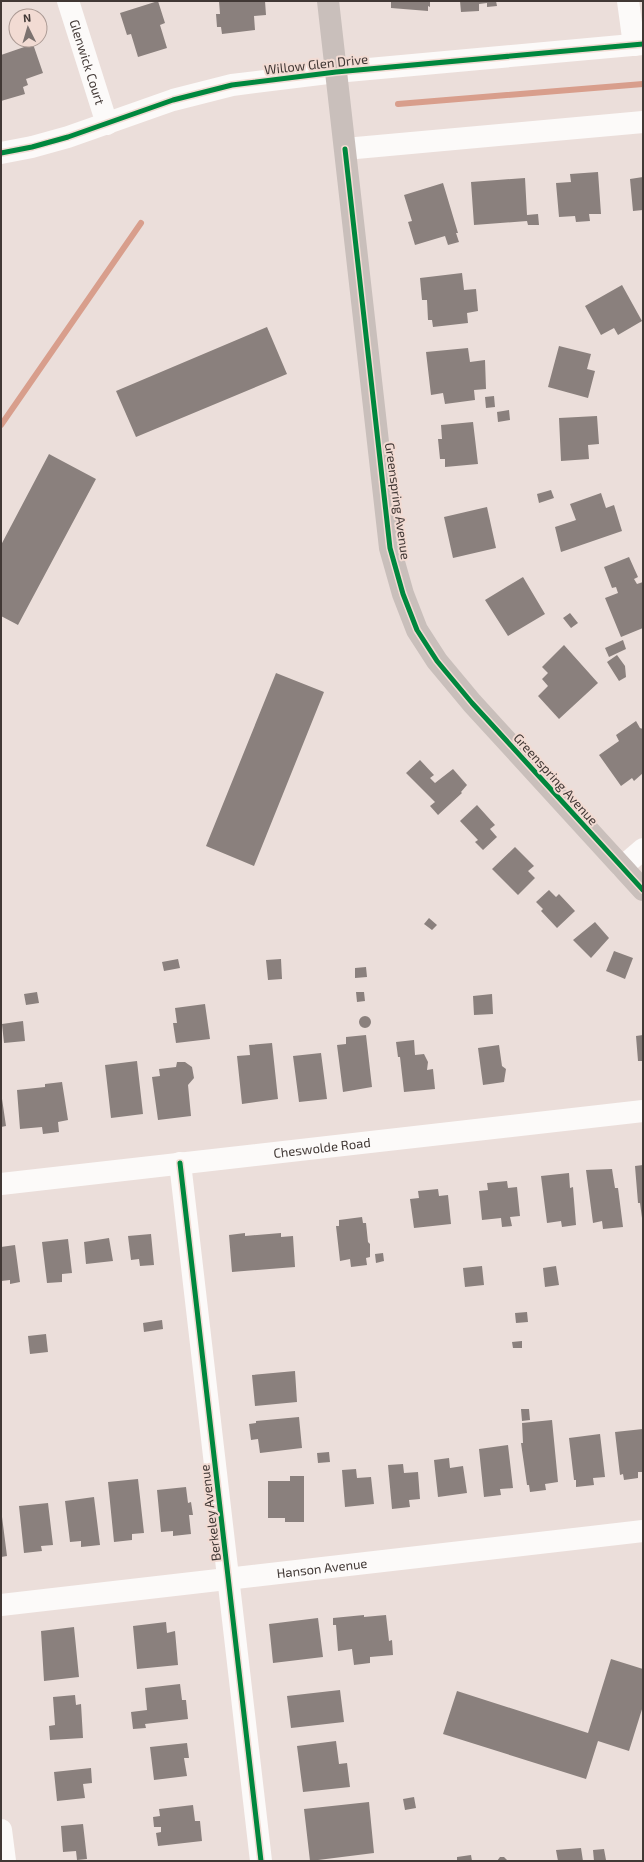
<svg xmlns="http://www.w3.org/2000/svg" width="644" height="1862" font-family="'Exo 2',sans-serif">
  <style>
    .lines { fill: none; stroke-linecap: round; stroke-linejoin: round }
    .stream { stroke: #d89e8c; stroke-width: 6 }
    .building { fill: #8a807d }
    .minor { stroke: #fcfaf9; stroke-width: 22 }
    .major { stroke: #c9bfbb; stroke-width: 22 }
    .cycleway-casing { stroke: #f2dbd3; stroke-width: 8 }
    .cycleway { stroke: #00873e; stroke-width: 5 }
    .labels { text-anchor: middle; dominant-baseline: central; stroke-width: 4; stroke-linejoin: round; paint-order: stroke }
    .street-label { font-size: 13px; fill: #413835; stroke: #f2dbd3 }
  </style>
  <rect width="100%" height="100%" fill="#ebdeda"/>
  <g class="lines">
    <!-- stream -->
    <path class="stream" d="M398 104 643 84
      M1 425 141 223"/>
  </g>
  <!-- building -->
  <path class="building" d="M158 1 165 23 160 25 167 48 138 57 131 34 127 35 120 13Z
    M219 1H265L266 15 254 16 255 30 222 34 221 27H217L216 14H220Z
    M391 1H430V7L428 6V11L391 8Z
    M460 1H496L497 6 487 7V3L479 4V11L461 12Z
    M33 44 43 73 26 79 28 85 23 87 25 94 1 101V55Z
    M598 172 601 214H589L590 221 576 222 575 216 559 217 556 183 571 182 570 174Z
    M643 177V210L633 211 630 179Z
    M525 178 527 215 538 214 539 225H528L527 221 474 225 471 182Z
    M443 183 458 233H456L459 242 448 245 445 236 415 245 408 222 412 221 404 195Z
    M462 273 464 290 476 289 478 311 467 313 468 323 433 327 432 320H428L427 300H422L420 278Z
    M622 285 642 321 618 335 614 328 601 335 585 306Z
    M267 327 287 374 136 437 116 391Z
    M559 346 591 354 587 369 595 371 588 398 548 387Z
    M468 348 470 362 485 360 486 389 474 390 475 400 445 404 443 393 431 395 426 352Z
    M494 396 495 407 486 408 485 397Z
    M509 410 510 420 498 422 497 412Z
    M597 416 599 444 588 445 589 459 561 461 559 418Z
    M473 422 478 464 445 467V459H440L438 439H442L441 425Z
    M49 454 96 479 18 625 1 616V545Z
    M551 490 554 498 539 503 537 494Z
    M601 493 606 508 614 505 622 531 561 552 555 527 576 520 570 504Z
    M487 507 496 548 453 558 444 517Z
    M629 557 638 577 634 579 637 584 643 582V628L621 637 605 598 618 593 616 587 612 588 604 567Z
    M523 577 545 614 508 636 485 600Z
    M570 613 578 623 571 628 563 618Z
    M623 640 626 649 609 657 605 648Z
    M564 645 598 683 559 719 538 696 548 686 542 679 548 673 542 667Z
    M617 655 625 666 626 677 619 681 607 662Z
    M276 673 324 692 254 866 206 846Z
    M636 721 640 728 643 729V773L634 781 632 778 621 786 599 755 619 741 616 735Z
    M420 760 434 775 430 778 435 783 453 769 467 785 461 792 462 793 438 815 430 806 435 802 406 773Z
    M477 805 495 825 490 829 497 837 483 850 475 842 478 840 460 821Z
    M515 847 534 866 528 871 535 878 518 895 492 869Z
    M549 890 556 897 559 894 575 911 557 928 541 911 543 909 536 902Z
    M429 918 437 925 432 930 424 924Z
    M595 922 609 938 591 958 573 940Z
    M614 951 633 958 625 979 606 971Z
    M178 959 180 968 164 971 162 962Z
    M281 959 282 979 268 980 266 960Z
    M366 967 367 977 355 978V968Z
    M37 992 39 1003 26 1005 24 994Z
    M356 992H364L365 1001 357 1002Z
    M492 994 493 1014 474 1015 473 996Z
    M205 1004 210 1039 176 1043 173 1023H177L175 1008Z
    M359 1022a6 6 0 1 1 12 0a6 6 0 1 1-12 0Z
    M23 1021 25 1041 4 1043 2 1024Z
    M366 1035 372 1087 343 1092 337 1045 346 1044V1037Z
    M643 1035V1061H638L636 1036Z
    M414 1040 415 1055 424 1054 428 1062 427 1070 433 1069 435 1089 404 1092 400 1057H398L396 1042Z
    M272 1043 278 1099 242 1104 237 1056 250 1055 249 1045Z
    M499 1045 502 1066 506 1069 504 1082 483 1085 478 1048Z
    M321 1053 327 1099 299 1102 293 1056Z
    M137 1061 143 1114 111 1118 105 1065Z
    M177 1062H185L192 1067 194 1078 188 1085 191 1116 158 1120 152 1077 160 1076 159 1069 176 1067Z
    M62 1082 68 1120 58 1122 59 1132 43 1134 42 1127 20 1129 17 1090 45 1087V1084Z
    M1 1092 6 1126 1 1127Z
    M643 1165V1218H642L640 1203H638L635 1166Z
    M612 1169 615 1188H618L623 1227 603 1229 602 1221 593 1223 586 1170Z
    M569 1173 570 1188 573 1187 576 1225 562 1227 561 1221 547 1223 541 1176Z
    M507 1181 508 1188 517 1187 520 1216 510 1217 512 1226 502 1227 501 1218 482 1220 479 1191 488 1190 487 1183Z
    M438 1189 439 1196 448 1195 451 1224 414 1228 410 1199 419 1198 418 1191Z
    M362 1217 363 1223H366L368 1242 370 1244V1257L366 1258 367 1265 351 1267 350 1259 340 1261 336 1226H339V1220Z
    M245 1233V1236L281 1233V1237L293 1236 295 1267 232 1272 229 1235Z
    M151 1234 154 1265 140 1266 139 1259 131 1260 128 1236Z
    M109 1238 113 1261 86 1264 84 1242Z
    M68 1239 72 1273 62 1274V1282L47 1283 42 1242Z
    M15 1245 20 1282 10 1284V1280L1 1281V1247Z
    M383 1253 384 1261 376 1263 375 1254Z
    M482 1266 484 1285 465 1287 463 1268Z
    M556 1266 559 1285 545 1287 543 1268Z
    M527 1312 528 1322 516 1323 515 1313Z
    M162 1320 163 1329 144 1332 143 1323Z
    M46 1334 48 1352 30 1354 28 1336Z
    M522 1341V1348H513L512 1342Z
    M295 1371 297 1402 255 1406 252 1375Z
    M521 1409H529L530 1420 522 1421Z
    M299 1417 302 1448 260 1453 258 1439 251 1440 249 1424 256 1423V1421Z
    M552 1420 558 1482 545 1484 546 1490 530 1492 529 1485H527L521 1443H523L522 1423Z
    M643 1429V1472H638V1478L624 1480 623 1474 620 1475 615 1432Z
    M600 1434 605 1477 593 1478 594 1485 576 1487V1480H574L569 1438Z
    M508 1445 513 1488 500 1489 501 1495 484 1497 479 1449Z
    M329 1452 330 1462 318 1463 317 1453Z
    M449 1458 450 1468 463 1466 467 1493 438 1497 434 1460Z
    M403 1464 404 1473 418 1472 420 1499 409 1500 410 1507 392 1509 388 1465Z
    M356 1469 357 1478 371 1477 374 1504 345 1507 342 1470Z
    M290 1476H304V1522H285V1518H268V1481H290Z
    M138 1479 144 1533 132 1534V1540L114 1542 108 1482Z
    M186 1487 188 1503 191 1502 193 1515H189L191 1534 173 1536V1531L161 1532 157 1490Z
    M94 1497 100 1545 81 1547V1541L70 1542 65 1501Z
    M48 1503 53 1545 41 1546 42 1551 24 1553 19 1506Z
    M1 1509 7 1556 1 1557Z
    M364 1615V1617L386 1615 389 1641 392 1640 393 1655 370 1657V1663L354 1665 352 1649 338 1651 336 1625H333V1618Z
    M318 1618 323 1657 273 1663 269 1624Z
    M166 1622 167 1633 175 1631 178 1665 137 1669 133 1626Z
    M74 1627 79 1677 44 1681 41 1631Z
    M611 1659 643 1669V1706L629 1751 598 1741 586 1779 443 1734 457 1691 588 1733Z
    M180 1684 182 1700H186L188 1719 145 1724 146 1728 133 1729 131 1712 147 1710 145 1688Z
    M340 1690 344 1722 291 1728 287 1696Z
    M75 1695 76 1705 81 1704 83 1738 50 1740 49 1726 55 1725 53 1697Z
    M336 1741 339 1764 347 1763 350 1787 303 1792 297 1746Z
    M187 1743 189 1758H184L187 1776 154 1780 150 1747Z
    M91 1768 92 1783 83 1784 85 1798 57 1801 54 1772Z
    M414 1797 416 1808 405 1810 403 1799Z
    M369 1802 374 1853 310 1861 304 1809Z
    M193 1805 195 1821H200L202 1841 158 1846 156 1833 161 1832V1827H154L153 1817 160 1816 159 1809Z
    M83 1824 87 1859 77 1860 76 1851 63 1852 61 1826Z
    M581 1848 583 1861H558L556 1850Z
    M604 1849 606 1860 594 1861 593 1850Z
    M471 1855 472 1861H457V1857Z
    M500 1857H504L508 1861H497Z"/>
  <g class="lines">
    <!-- minor -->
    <g class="minor">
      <path id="s1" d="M68 1 107 124"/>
      <path d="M628 1 634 45"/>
      <path d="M345 149 643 122"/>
      <path d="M1 153 32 147 68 137 173 100 232 85 336 72 643 44"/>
      <path d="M622 867 643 849"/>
      <path d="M180 1163 261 1861"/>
      <path id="s2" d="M1 1184 643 1111"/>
      <path id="s3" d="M1 1605 643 1531"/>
      <path d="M1 1830 5 1861"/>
    </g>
    <!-- major -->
    <path class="major" d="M328 1 390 548 403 594 417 630 437 661 472 703 643 890"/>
    <defs>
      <path id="cycleway" d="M345 149 390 548 403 594 417 630 437 661 472 703 643 890
        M1 153 32 147 68 137 173 100 232 85 336 72 643 44
        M180 1163 261 1861"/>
    </defs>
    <!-- cycleway casing -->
    <use href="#cycleway" class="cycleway-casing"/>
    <!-- cycleway -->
    <use href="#cycleway" class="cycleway"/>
  </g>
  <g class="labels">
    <!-- street labels -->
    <g class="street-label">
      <text stroke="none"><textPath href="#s1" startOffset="64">Glenwick Court</textPath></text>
      <text transform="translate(316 64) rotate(-6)">Willow Glen Drive</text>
      <text transform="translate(398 501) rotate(82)">Greenspring Avenue</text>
      <text transform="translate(556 779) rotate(48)">Greenspring Avenue</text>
      <text stroke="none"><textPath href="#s2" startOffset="323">Cheswolde Road</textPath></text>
      <text transform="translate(210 1513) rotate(-97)">Berkeley Avenue</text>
      <text stroke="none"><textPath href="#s3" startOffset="323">Hanson Avenue</textPath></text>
    </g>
  </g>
  <!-- border -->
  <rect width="644" height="1862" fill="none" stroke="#413835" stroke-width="4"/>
  <!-- north arrow -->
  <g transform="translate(28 28) rotate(355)"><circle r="19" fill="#f2dbd3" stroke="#ab9a94"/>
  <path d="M0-3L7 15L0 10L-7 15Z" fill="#7c726f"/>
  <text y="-6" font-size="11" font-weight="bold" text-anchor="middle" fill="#413835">N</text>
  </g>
</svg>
